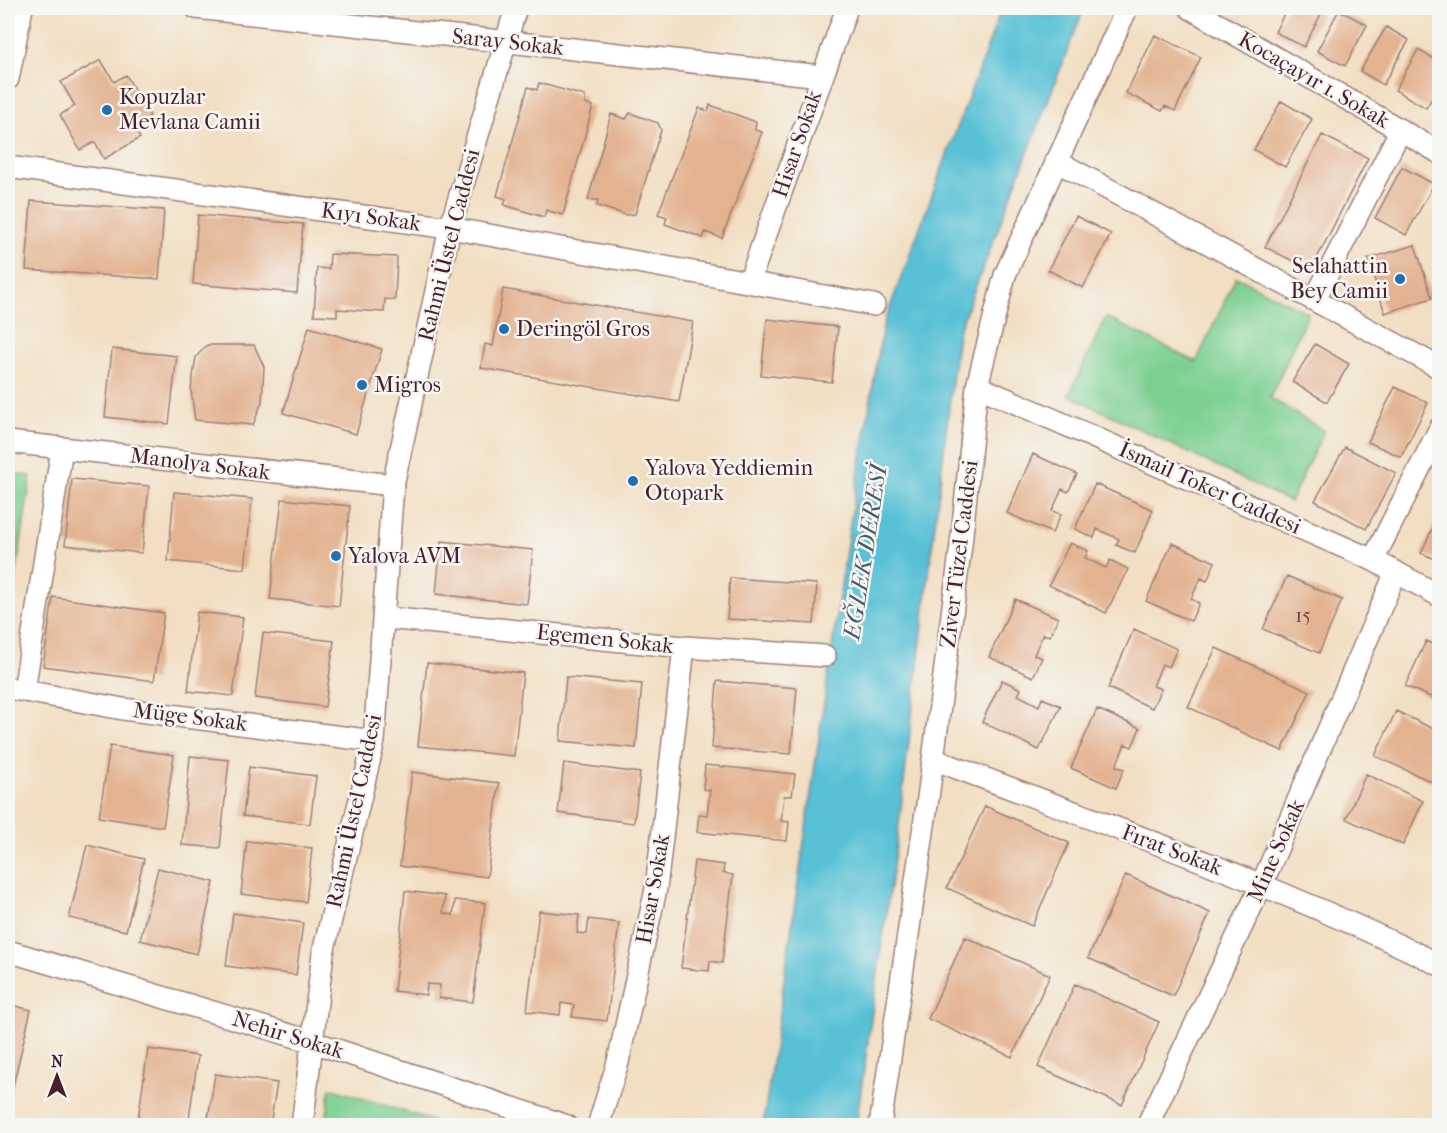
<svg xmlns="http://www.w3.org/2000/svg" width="1447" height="1133" font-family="'IM FELL French Canon',serif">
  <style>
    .green { fill: #7dd092; stroke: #64785e; stroke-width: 1.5 }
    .water { fill: #58c1d5; stroke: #517080; stroke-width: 1.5 }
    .building { fill: #e3b391 }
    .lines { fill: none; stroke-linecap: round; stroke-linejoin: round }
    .street-casing { stroke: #9e7f77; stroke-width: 24 }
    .street { stroke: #fff; stroke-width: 21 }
    .poi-dot { fill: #1f6fb2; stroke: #f6f6f2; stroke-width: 2 }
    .labels { text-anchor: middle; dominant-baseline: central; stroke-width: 5; stroke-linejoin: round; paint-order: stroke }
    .number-label { font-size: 20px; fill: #704444 }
    .street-label { font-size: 22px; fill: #4a1f2b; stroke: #f6f6f2 }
    .poi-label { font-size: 22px; fill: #4a1f2b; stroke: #f6f6f2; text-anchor: start }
    .water-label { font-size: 24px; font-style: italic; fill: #4f5866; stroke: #f6f6f2 }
  </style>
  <rect width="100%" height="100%" fill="#f6f6f2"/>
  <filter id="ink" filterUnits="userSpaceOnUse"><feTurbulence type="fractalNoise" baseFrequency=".0167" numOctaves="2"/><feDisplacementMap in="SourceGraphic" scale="12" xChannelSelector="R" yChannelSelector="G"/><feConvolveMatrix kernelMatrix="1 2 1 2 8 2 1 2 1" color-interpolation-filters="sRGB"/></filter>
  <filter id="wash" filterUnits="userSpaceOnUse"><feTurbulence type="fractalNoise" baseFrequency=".008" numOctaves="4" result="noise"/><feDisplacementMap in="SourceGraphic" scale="24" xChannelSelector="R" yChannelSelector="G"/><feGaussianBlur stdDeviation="1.35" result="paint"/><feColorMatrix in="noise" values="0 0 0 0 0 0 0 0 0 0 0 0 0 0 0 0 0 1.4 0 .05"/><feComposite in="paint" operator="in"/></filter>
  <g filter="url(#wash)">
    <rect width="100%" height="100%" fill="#f2dfc3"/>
    <!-- green -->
    <path class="green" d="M1236 277 1308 313 1270 398 1324 431 1290 502 1069 395 1106 317 1196 362Z
      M8 473 31 476 8 627Z
      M330 1088 446 1125H326Z"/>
    <!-- water -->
    <path class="water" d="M1002 8H1084L958 332 899 824 856 1125 763 1126 849 530 883 326Z"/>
    <g id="blocks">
      <!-- building -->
      <path class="building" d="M1287 8H1324L1304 47 1275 32Z
        M1339 10 1367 25 1345 66 1317 51Z
        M1386 27 1409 40 1383 85 1360 71Z
        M1155 35 1201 57 1175 111 1165 106 1162 111 1126 93Z
        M1418 50 1440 62V85L1426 108 1395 90Z
        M101 60 114 82 126 75 150 116 133 126 140 138 104 159 95 142 80 150 60 115 75 106 61 82Z
        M539 83 585 96V104L593 106 563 215 546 210 544 217 504 205 506 199 497 196 528 87 537 90Z
        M1281 101 1312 119 1285 167 1254 150Z
        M710 105 756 122 755 130 762 132 722 238 705 232 703 238 665 224 667 217 658 214 699 108 708 111Z
        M630 113 658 123 661 130 635 214 626 215 597 206 598 200H588L611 114 626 119Z
        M1322 135 1368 158 1311 270 1265 247Z
        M1402 167 1434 184 1406 235 1375 218Z
        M31 201 164 210 159 279 26 270Z
        M198 215 303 224 297 293 193 284Z
        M1076 216 1111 234 1083 288 1048 270Z
        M1415 245 1432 298 1385 313 1368 259Z
        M330 254 397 257 395 300 385 299 384 312 337 309V316L314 315 317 268 329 269Z
        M503 289 693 322 679 402 481 368 485 344 493 346Z
        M767 319 838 327 832 382 761 375Z
        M309 327 382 349 356 434 283 413Z
        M1315 344 1349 364 1327 402 1292 382Z
        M207 345H254L264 367 262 402 253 425 195 420 191 390 196 357Z
        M112 349 177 356 169 424 105 417Z
        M1395 387 1428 403 1401 457 1368 442Z
        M1345 447 1396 473 1366 529 1315 501Z
        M1033 454 1077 474 1068 492 1062 489 1052 511 1061 514 1052 533 1007 513Z
        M72 479 149 486 142 553 65 545Z
        M1095 484 1153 510 1135 553 1116 545 1119 539 1097 529 1094 538 1075 529Z
        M174 492 252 499 245 569 168 561Z
        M282 499 350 506 339 606 270 599Z
        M1440 512V561L1421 553Z
        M441 541 533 550 527 604 436 594Z
        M1070 543 1088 551 1085 558 1106 568 1110 560 1128 569 1106 613 1049 585Z
        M1172 543 1215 562 1207 581 1201 578 1191 599 1199 603 1191 621 1146 601Z
        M1287 576 1342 600 1319 653 1263 629Z
        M730 578 817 584 814 624 727 619Z
        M53 597 164 613 154 681 43 666Z
        M1015 599 1058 618 1050 636 1043 634 1034 655 1042 658 1033 677 989 657Z
        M197 612 243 617 233 696 188 691Z
        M1134 629 1177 649 1169 667 1162 664 1153 686 1161 689 1152 708 1108 688Z
        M263 633 334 641 325 707 255 698Z
        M1426 641 1440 647V701L1405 686Z
        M1216 648 1310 691 1282 751 1188 707Z
        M427 663 523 673 514 756 418 746Z
        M566 677 642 684 636 748 560 741Z
        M1002 680 1021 689 1018 695 1039 706 1042 698 1061 706 1039 750 982 722Z
        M717 681 797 688 791 754 712 748Z
        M1097 709 1140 728 1132 747 1125 744 1116 766 1124 769 1116 788 1071 768Z
        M1396 711 1440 732V765L1432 782 1375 756Z
        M110 746 174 755 163 827 99 817Z
        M190 756 229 760 220 848 182 845Z
        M564 763 640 773 634 823 558 813Z
        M705 765 795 774 792 796H784L781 821 789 822 787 841 697 832 699 814 707 815 710 790 703 789Z
        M249 767 316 776 310 824 243 816Z
        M412 772 499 783 487 877 400 866Z
        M1366 774 1423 801 1403 845 1346 819Z
        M985 806 1069 843 1032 926 947 888Z
        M247 841 312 848 306 902 241 894Z
        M87 845 144 859 126 931 69 918Z
        M694 861 724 865 723 873 733 875 722 963 710 961 709 971 681 968Z
        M158 868 214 882 197 954 140 940Z
        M1126 875 1210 913 1173 996 1088 958Z
        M405 891 445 896 443 913 453 915 455 900 485 903 473 1002 439 998 440 985 427 984 426 995 394 991Z
        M539 911 579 915 577 933 587 934 589 919 619 923 607 1021 572 1017 574 1005 561 1003 560 1015 527 1011Z
        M233 913 303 923 296 975 226 966Z
        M965 937 1050 975 1012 1057 928 1019Z
        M1075 984 1159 1022 1122 1105 1038 1067Z
        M8 1004 31 1010 12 1090 8 1089Z
        M148 1049 198 1056 188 1126H137Z
        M215 1074 277 1083 270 1126H207Z"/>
    </g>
  </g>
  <g filter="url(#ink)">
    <use href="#blocks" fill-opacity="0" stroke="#9e7f77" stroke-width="1.5"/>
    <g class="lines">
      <defs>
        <path id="street" d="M196 8 821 76
          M1190 8 1440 153
          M8 79 22 8
          M1056 161 1440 368
          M8 167 450 228 874 305
          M749 282 847 8
          M1315 299 1400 131
          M977 386 1373 560 1440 596
          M8 442 393 485
          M1373 560 1440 428
          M385 618 684 647 825 656
          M8 688 123 709 374 741
          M24 691 62 448
          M933 759C1104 824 1276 884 1440 965
          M8 951 313 1042 567 1126
          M302 1126 323 953 374 741 393 485 450 228 516 8
          M598 1126 618 1062 656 889 684 647
          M880 1126 928 798 961 545 977 386 1005 275 1127 8
          M1147 1126 1262 884 1396 572"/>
      </defs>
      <!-- street casing -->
      <use href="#street" class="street-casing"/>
      <!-- street -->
      <use href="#street" class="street"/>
    </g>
  </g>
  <!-- markers -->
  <g class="poi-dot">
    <circle cx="107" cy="110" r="6"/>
    <circle cx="1400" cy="279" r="6"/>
    <circle cx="504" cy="329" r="6"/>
    <circle cx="362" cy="385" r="6"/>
    <circle cx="633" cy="481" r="6"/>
    <circle cx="336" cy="556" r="6"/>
  </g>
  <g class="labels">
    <!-- number labels -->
    <g class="number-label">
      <text x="1303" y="615">15</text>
    </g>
    <!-- street labels -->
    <g class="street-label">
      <text transform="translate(508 42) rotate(6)">Saray Sokak</text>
      <text transform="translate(1314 80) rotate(30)">Kocaçayır 1. Sokak</text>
      <text transform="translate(797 144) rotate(-71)">Hisar Sokak</text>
      <text transform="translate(371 217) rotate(8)">Kıyı Sokak</text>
      <text transform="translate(449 245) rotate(-76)">Rahmi Üstel Caddesi</text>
      <text transform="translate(200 464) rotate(7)">Manolya Sokak</text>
      <text transform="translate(1210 488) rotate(24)">İsmail Toker Caddesi</text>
      <text transform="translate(959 554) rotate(-83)">Ziver Tüzel Caddesi</text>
      <text transform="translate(605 639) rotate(6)">Egemen Sokak</text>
      <text transform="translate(190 717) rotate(7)">Müge Sokak</text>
      <text transform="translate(354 811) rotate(-78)">Rahmi Üstel Caddesi</text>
      <text transform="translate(1172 850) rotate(21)">Fırat Sokak</text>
      <text transform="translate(1276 851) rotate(-66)">Mine Sokak</text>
      <text transform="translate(653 889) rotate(-80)">Hisar Sokak</text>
      <text transform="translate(288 1035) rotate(17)">Nehir Sokak</text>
    </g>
    <!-- poi labels -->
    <g class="poi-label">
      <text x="119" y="97">Kopuzlar<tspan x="119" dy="25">Mevlana Camii</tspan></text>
      <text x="1388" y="266" text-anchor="end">Selahattin<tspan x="1388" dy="25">Bey Camii</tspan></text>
      <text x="516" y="329">Deringöl Gros</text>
      <text x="374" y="385">Migros</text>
      <text x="645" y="468">Yalova Yeddiemin<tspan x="645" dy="25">Otopark</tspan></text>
      <text x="348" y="556">Yalova AVM</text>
    </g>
    <!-- water labels -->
    <g class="water-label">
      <text transform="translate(865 552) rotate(-81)">EĞLEK DERESİ</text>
    </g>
  </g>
  <!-- margin -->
  <rect width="1447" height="1133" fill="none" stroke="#f6f6f2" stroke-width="30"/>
  <!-- north arrow -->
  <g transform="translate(57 1076)" stroke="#f6f6f2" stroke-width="4.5" paint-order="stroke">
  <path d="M0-4.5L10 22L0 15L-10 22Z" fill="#4a1f2b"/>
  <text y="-9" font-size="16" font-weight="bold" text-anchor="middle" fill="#4a1f2b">N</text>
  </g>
</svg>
